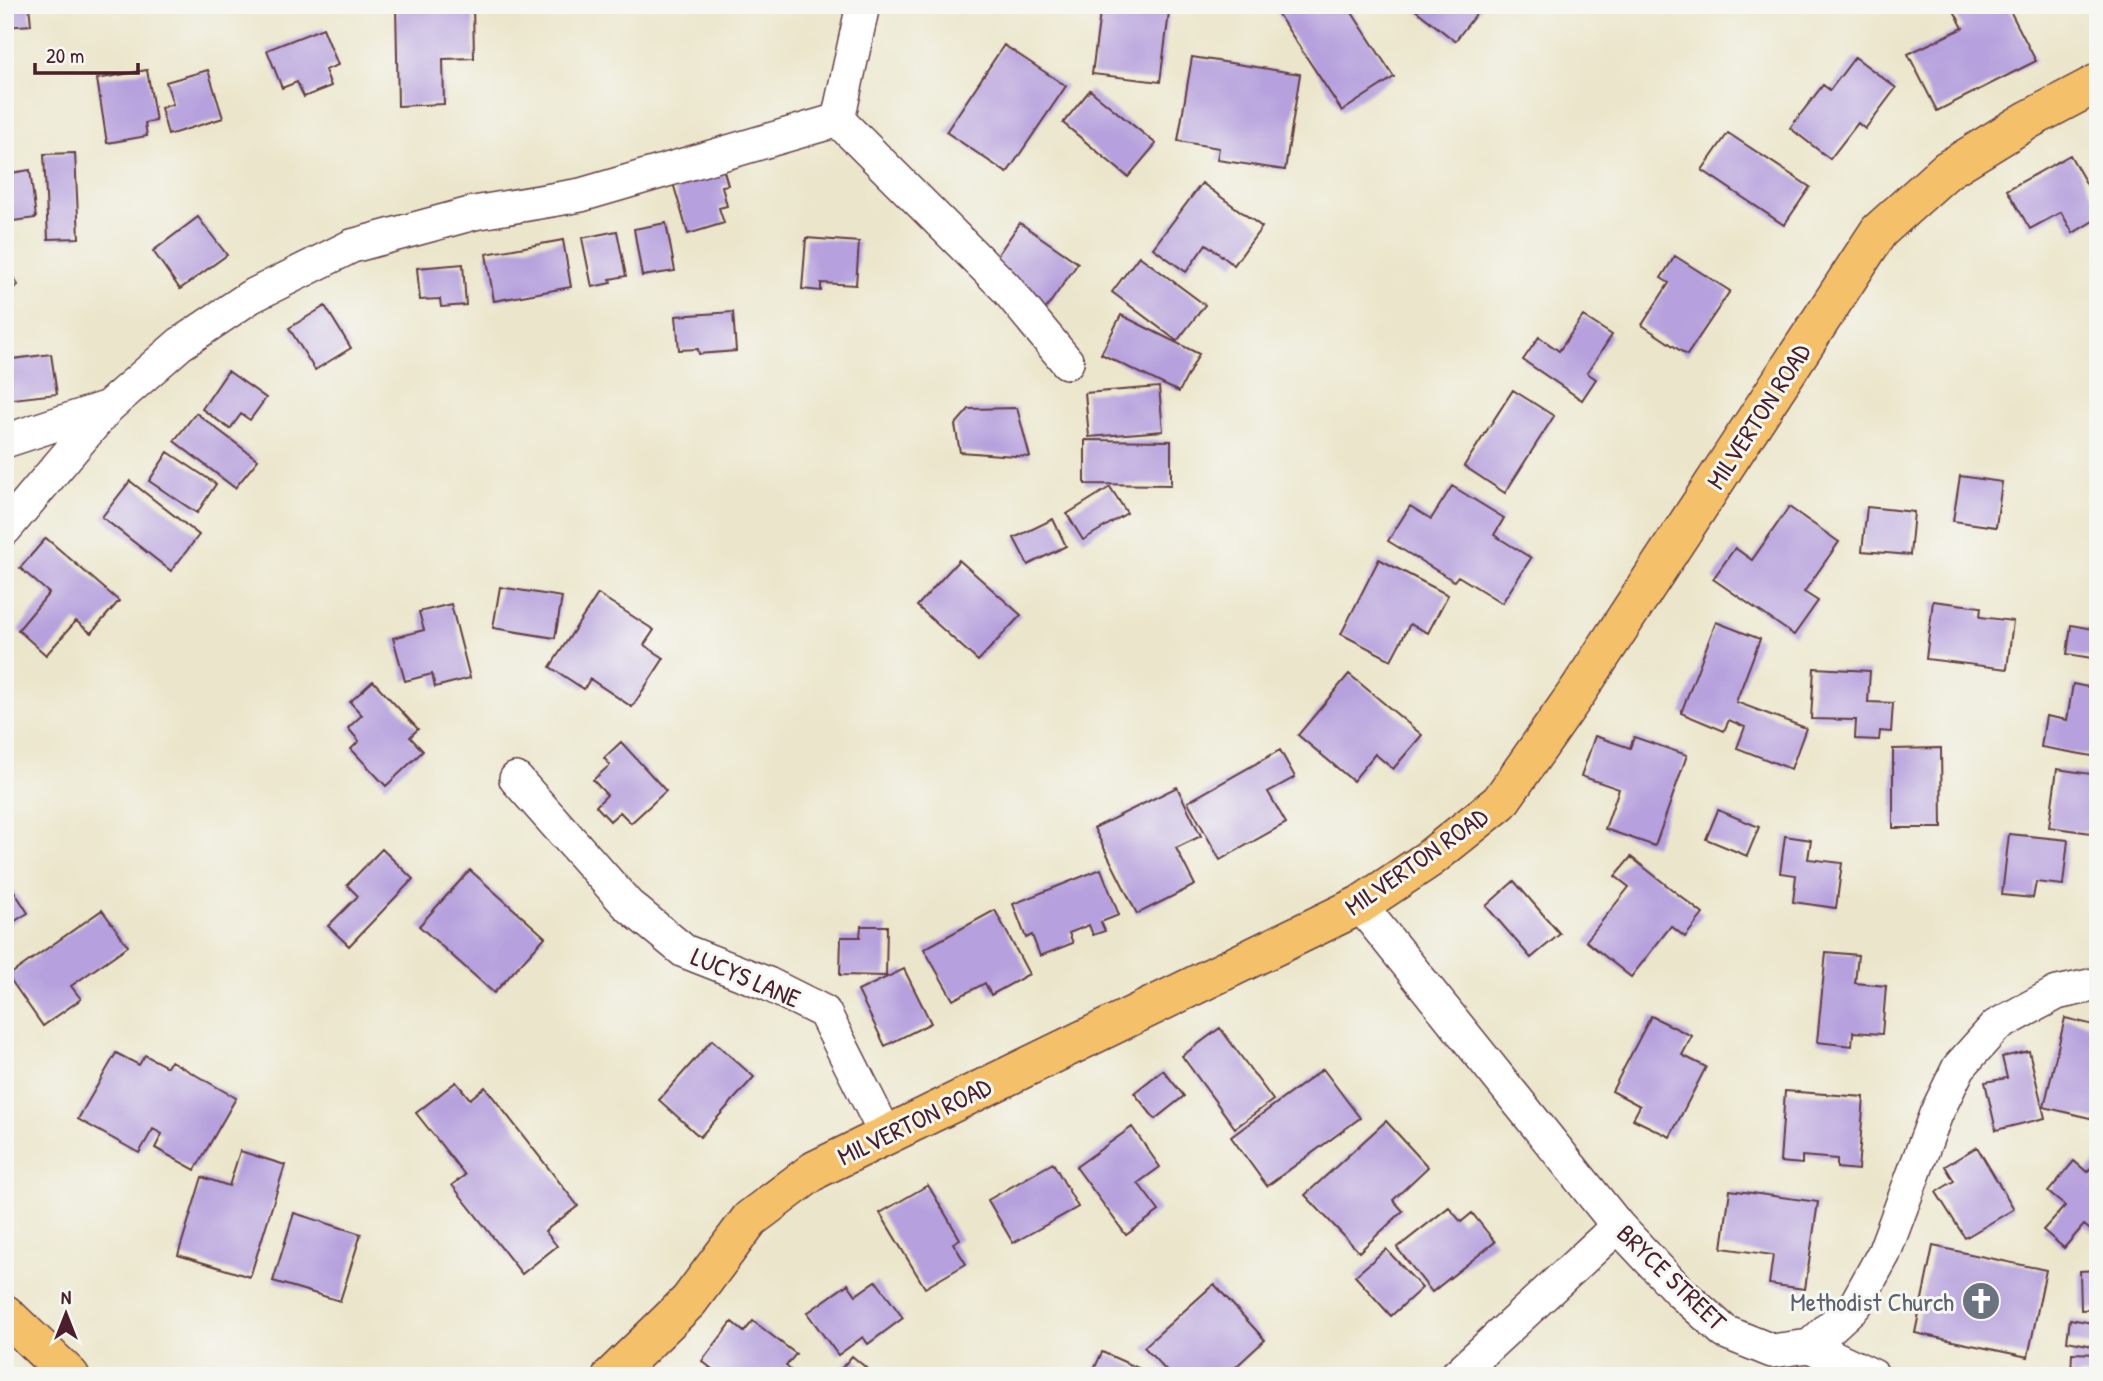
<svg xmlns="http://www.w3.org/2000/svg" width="2103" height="1381" font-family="'Patrick Hand',sans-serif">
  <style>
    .building { fill: #b6a0dd }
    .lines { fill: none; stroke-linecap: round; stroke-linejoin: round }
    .minor-casing { stroke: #623d43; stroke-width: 36 }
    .primary-casing { stroke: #623d43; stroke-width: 41 }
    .minor { stroke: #fff; stroke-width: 33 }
    .primary { stroke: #f4c16a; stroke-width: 38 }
    .labels { text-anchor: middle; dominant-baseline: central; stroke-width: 6; stroke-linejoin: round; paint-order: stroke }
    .street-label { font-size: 26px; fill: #4a1f2b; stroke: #f6f6f2 }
    .worship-label { font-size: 26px; fill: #5b616d; stroke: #f6f6f2; text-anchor: end }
  </style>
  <rect width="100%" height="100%" fill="#f6f6f2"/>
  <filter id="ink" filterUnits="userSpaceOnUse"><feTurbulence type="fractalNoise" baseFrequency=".0143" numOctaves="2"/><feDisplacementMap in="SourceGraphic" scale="14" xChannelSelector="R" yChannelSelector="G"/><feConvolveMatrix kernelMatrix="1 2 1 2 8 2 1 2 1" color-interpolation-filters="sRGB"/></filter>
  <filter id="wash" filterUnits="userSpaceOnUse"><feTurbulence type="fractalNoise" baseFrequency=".00686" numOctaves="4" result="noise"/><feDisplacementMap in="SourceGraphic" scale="28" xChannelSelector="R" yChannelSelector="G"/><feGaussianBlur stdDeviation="1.57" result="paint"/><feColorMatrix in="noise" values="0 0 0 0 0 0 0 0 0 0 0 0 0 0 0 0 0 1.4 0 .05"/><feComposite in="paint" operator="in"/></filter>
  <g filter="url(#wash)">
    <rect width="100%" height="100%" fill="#ebe6cb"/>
    <g id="blocks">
      <!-- building -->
      <path class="building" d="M5 5H29L31 25 5 27Z
        M396 5H473L474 58 443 59 444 104 398 106Z
        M1101 5H1170L1160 82 1092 74Z
        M1272 5H1347L1394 77 1342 111Z
        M1409 5H1483L1455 41Z
        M1951 5H2007L2036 61 1937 111 1908 54 1963 28Z
        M323 28 338 65 325 70 331 86 304 97 297 82 282 88 267 50Z
        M1004 45 1066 86 1007 173 946 132Z
        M1192 57 1300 74 1285 170 1217 160 1219 148 1178 141Z
        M1855 57 1896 88 1865 129 1858 123 1830 159 1790 128 1823 85 1830 90Z
        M147 70 156 121 145 123 147 136 107 143 97 79Z
        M208 70 223 118 168 135 161 108 173 104 166 82Z
        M1090 90 1156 144 1128 177 1063 123Z
        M1728 133 1810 187 1784 225 1702 170Z
        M75 153 79 238 48 239 44 154Z
        M2070 155 2098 204V218L2073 233 2061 212 2030 229 2007 190Z
        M723 168 728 185 722 186 727 206 719 208 724 223 688 234 673 183Z
        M30 170 36 218 5 222V174Z
        M1202 183 1262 227 1234 265 1206 244 1186 272 1153 248Z
        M198 217 227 255 180 289 153 251Z
        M666 223 675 271 642 276 634 229Z
        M1020 223 1078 263 1045 310 992 263Z
        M617 231 626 276 610 279 611 283 592 287 582 238Z
        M806 238 859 242 856 285 821 283V291L802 289Z
        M563 240 571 287 494 301 486 254Z
        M1139 256 1205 305 1177 341 1112 292Z
        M1675 256 1730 291 1687 355 1642 325 1669 283 1661 278Z
        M5 264 18 285 5 293Z
        M463 264 466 305 441 307 440 299 420 300 417 268Z
        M325 306 351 348 315 370 289 328Z
        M733 312 736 351 699 354 698 349 679 350 676 316Z
        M1121 315 1199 354 1179 392 1101 354Z
        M1583 316 1612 335 1587 373 1596 379 1582 400 1523 360 1539 337 1559 351Z
        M51 354 57 394 5 400V360Z
        M228 371 266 398 250 420 241 414 230 429 202 409Z
        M1159 387 1163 431 1089 437 1085 393Z
        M1513 390 1554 416 1505 493 1464 466Z
        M1017 408 1030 457 960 452 955 425 969 409Z
        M196 413 258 460 235 488 174 441Z
        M1085 440 1171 441V485L1085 484Z
        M168 452 216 484 197 513 149 481Z
        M1960 476 2002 482 1996 527 1953 521Z
        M130 481 199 535 171 571 102 517Z
        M1452 486 1504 518 1494 535 1531 558 1502 603 1458 576 1454 581 1388 541 1410 506 1431 519Z
        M1110 487 1127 513 1083 540 1067 514Z
        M1789 507 1839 542 1804 592 1818 601 1794 635 1713 579 1735 548 1752 560Z
        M1867 507 1914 512 1910 555 1862 551Z
        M1053 519 1066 546 1028 565 1014 538Z
        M46 538 119 601 91 633 76 621 46 655 18 630 49 593 20 568Z
        M1379 559 1448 595 1428 633 1410 624 1391 660 1341 634Z
        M959 560 1021 615 978 661 917 606Z
        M500 587 562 597 555 638 493 628Z
        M598 594 654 630 644 645 664 658 632 707 590 679 584 689 550 667Z
        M1933 601 1981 607 1980 617 2013 621 2007 669 1926 659Z
        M451 604 470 678 435 687 432 674 405 681 393 638 424 630 419 612Z
        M1716 622 1760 639 1736 702 1806 728 1791 769 1737 748 1745 727 1729 720 1724 731 1681 713Z
        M2071 625 2098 630V659L2067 654Z
        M1814 668 1870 671 1868 702 1893 703 1891 732 1880 731 1879 740 1855 739 1856 720 1811 719Z
        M1349 674 1422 735 1393 769 1375 754 1353 781 1298 735Z
        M373 681 418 729 410 737 423 751 386 786 351 749 359 741 348 728 362 715 350 702Z
        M2073 684 2098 689V757L2041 747 2046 716 2067 720Z
        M1595 736 1630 748 1634 737 1687 755 1655 846 1605 829 1619 789 1581 776Z
        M621 742 666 791 631 823 620 812 610 821 596 806 607 795 593 780 610 765 604 758Z
        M1941 748 1942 828H1893V749Z
        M1280 750 1295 777 1268 792 1286 823 1220 860 1188 802Z
        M2057 769 2098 775V834L2049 827Z
        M1177 787 1201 836 1176 848 1195 885 1137 914 1094 828Z
        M1718 810 1759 827 1747 856 1706 839Z
        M2009 834 2068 840 2063 885 2036 882 2033 898 2002 895Z
        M1785 836 1811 840 1808 859 1842 863 1836 908 1793 902 1796 875 1780 873Z
        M382 849 413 879 349 946 328 926 358 896 347 885Z
        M1631 857 1703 914 1685 937 1671 926 1631 977 1586 941 1629 887 1615 876Z
        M1101 869 1119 915 1101 922 1105 931 1093 935 1089 925 1069 933 1073 943 1040 956 1032 935 1026 938 1013 904Z
        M470 870 545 937 494 993 419 926Z
        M5 877 28 913 5 927Z
        M1514 881 1560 934 1531 958 1486 906Z
        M102 910 128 946 71 986 81 999 43 1026 8 976Z
        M995 910 1029 974 991 995 985 983 953 1000 924 949Z
        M861 926H887L886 976 840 975 841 937H860Z
        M1826 952 1858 955 1855 983 1886 986 1882 1034 1853 1032 1852 1046 1817 1042Z
        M904 969 931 1023 885 1046 858 991Z
        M1651 1016 1692 1036 1682 1055 1706 1067 1670 1137 1633 1119 1640 1106 1612 1091Z
        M2065 1018 2098 1026V1120L2044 1107Z
        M1220 1028 1273 1100 1235 1128 1182 1056Z
        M712 1040 754 1077 700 1137 659 1100Z
        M2029 1051 2045 1118 1996 1130 1985 1082 2007 1078 2002 1057Z
        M116 1053 139 1065 145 1055 167 1067 171 1061 236 1098 195 1170 155 1148 162 1134 153 1129 139 1153 78 1119Z
        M1323 1069 1360 1118 1267 1186 1231 1137Z
        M1163 1070 1184 1096 1155 1119 1134 1093Z
        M456 1082 470 1099 485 1087 578 1206 545 1231 557 1246 522 1274 452 1185 465 1175 416 1113Z
        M1785 1091 1864 1097 1858 1170 1837 1168V1159L1802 1156V1164L1780 1162Z
        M1386 1121 1428 1167 1393 1200 1403 1211 1359 1252 1305 1195Z
        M1132 1127 1160 1167 1138 1183 1159 1211 1126 1235 1076 1167Z
        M1977 1147 2014 1209 1965 1238 1936 1192 1954 1181 1945 1166Z
        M240 1151 285 1165 250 1277 178 1255 202 1177 229 1186Z
        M2098 1160V1229L2094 1233 2084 1225 2064 1248 2043 1230 2065 1206 2048 1192 2074 1161 2087 1172Z
        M1053 1163 1078 1207 1013 1243 988 1200Z
        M928 1185 960 1239 953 1243 966 1264 925 1288 880 1213Z
        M1730 1190 1818 1202 1805 1289 1769 1284 1773 1255 1722 1248Z
        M1449 1207 1461 1222 1472 1213 1495 1242 1432 1292 1397 1248Z
        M294 1213 361 1234 340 1301 273 1281Z
        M1933 1246 2046 1270 2028 1357 1915 1333Z
        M1386 1249 1422 1288 1391 1316 1355 1276Z
        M2098 1270V1309L2081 1310 2080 1271Z
        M876 1281 903 1318 868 1344 863 1337 838 1355 807 1313 848 1284 856 1295Z
        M1214 1284 1265 1340 1226 1376H1171L1144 1347Z
        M2070 1319 2098 1324V1347L2067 1341Z
        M753 1321 796 1354 786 1366 797 1376H721L702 1361 732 1322 744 1332Z
        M1102 1352 1156 1376H1091Z
        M2072 1353 2098 1354V1376H2071Z
        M852 1356 876 1376H835Z
        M709 1369 719 1376H704Z"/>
    </g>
  </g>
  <g filter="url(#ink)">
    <use href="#blocks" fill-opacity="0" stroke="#623d43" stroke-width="2"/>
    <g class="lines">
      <defs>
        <path id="minor" d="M838 120 1006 288 1067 362
          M838 120 863 5
          M5 441 108 407
          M5 529 108 407 180 344 250 297 352 246 474 213 581 195 838 120
          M516 779 628 905 684 951 768 984 824 1012 886 1135
          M1360 905 1618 1226 1679 1291 1725 1332 1772 1351 1810 1346 1856 1304 1884 1253 1936 1114 1959 1067 1996 1026 2057 993 2098 984
          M1810 1346 1873 1376
          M1456 1376 1618 1226"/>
        <path id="primary" d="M5 1314 70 1376
          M612 1376 689 1301 750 1219 815 1170 1360 905 1429 859 1500 802 1578 691 1879 231 1947 170 2028 120 2098 83"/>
      </defs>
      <!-- minor casing -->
      <use href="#minor" class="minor-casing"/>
      <!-- primary casing -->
      <use href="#primary" class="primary-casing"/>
      <!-- minor -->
      <use href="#minor" class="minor"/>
      <!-- primary -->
      <use href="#primary" class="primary"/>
    </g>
  </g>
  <!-- icons -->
  <defs>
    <symbol id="church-disc" viewBox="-11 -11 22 22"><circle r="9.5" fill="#6b7280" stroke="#f6f6f2"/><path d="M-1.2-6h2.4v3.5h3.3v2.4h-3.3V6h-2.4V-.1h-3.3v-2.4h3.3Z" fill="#fff"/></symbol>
  </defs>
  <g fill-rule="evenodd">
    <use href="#church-disc" x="1959" y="1279" width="44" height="44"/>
  </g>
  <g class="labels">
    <!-- street labels -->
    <g class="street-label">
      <text transform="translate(1758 416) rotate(-57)">MILVERTON ROAD</text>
      <text transform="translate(1416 861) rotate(-35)">MILVERTON ROAD</text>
      <text transform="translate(746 977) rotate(23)">LUCYS LANE</text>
      <text transform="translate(914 1121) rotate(-26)">MILVERTON ROAD</text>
      <text transform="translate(1672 1277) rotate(44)">BRYCE STREET</text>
    </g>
    <!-- worship labels -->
    <g class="worship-label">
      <text x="1954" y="1301">Methodist Church</text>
    </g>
  </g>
  <!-- margin -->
  <rect width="2103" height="1381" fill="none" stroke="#f6f6f2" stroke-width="28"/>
  <!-- north arrow -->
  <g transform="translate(66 1314)" stroke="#f6f6f2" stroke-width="5" paint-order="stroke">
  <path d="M0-5L12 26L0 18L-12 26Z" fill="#4a1f2b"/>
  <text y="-10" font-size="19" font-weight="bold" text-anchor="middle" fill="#4a1f2b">N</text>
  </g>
  <!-- scale -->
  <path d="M35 63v10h103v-10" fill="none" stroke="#4a1f2b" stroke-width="3.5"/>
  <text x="46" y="63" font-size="21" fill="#4a1f2b" stroke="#f6f6f2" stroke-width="5" paint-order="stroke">20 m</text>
</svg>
